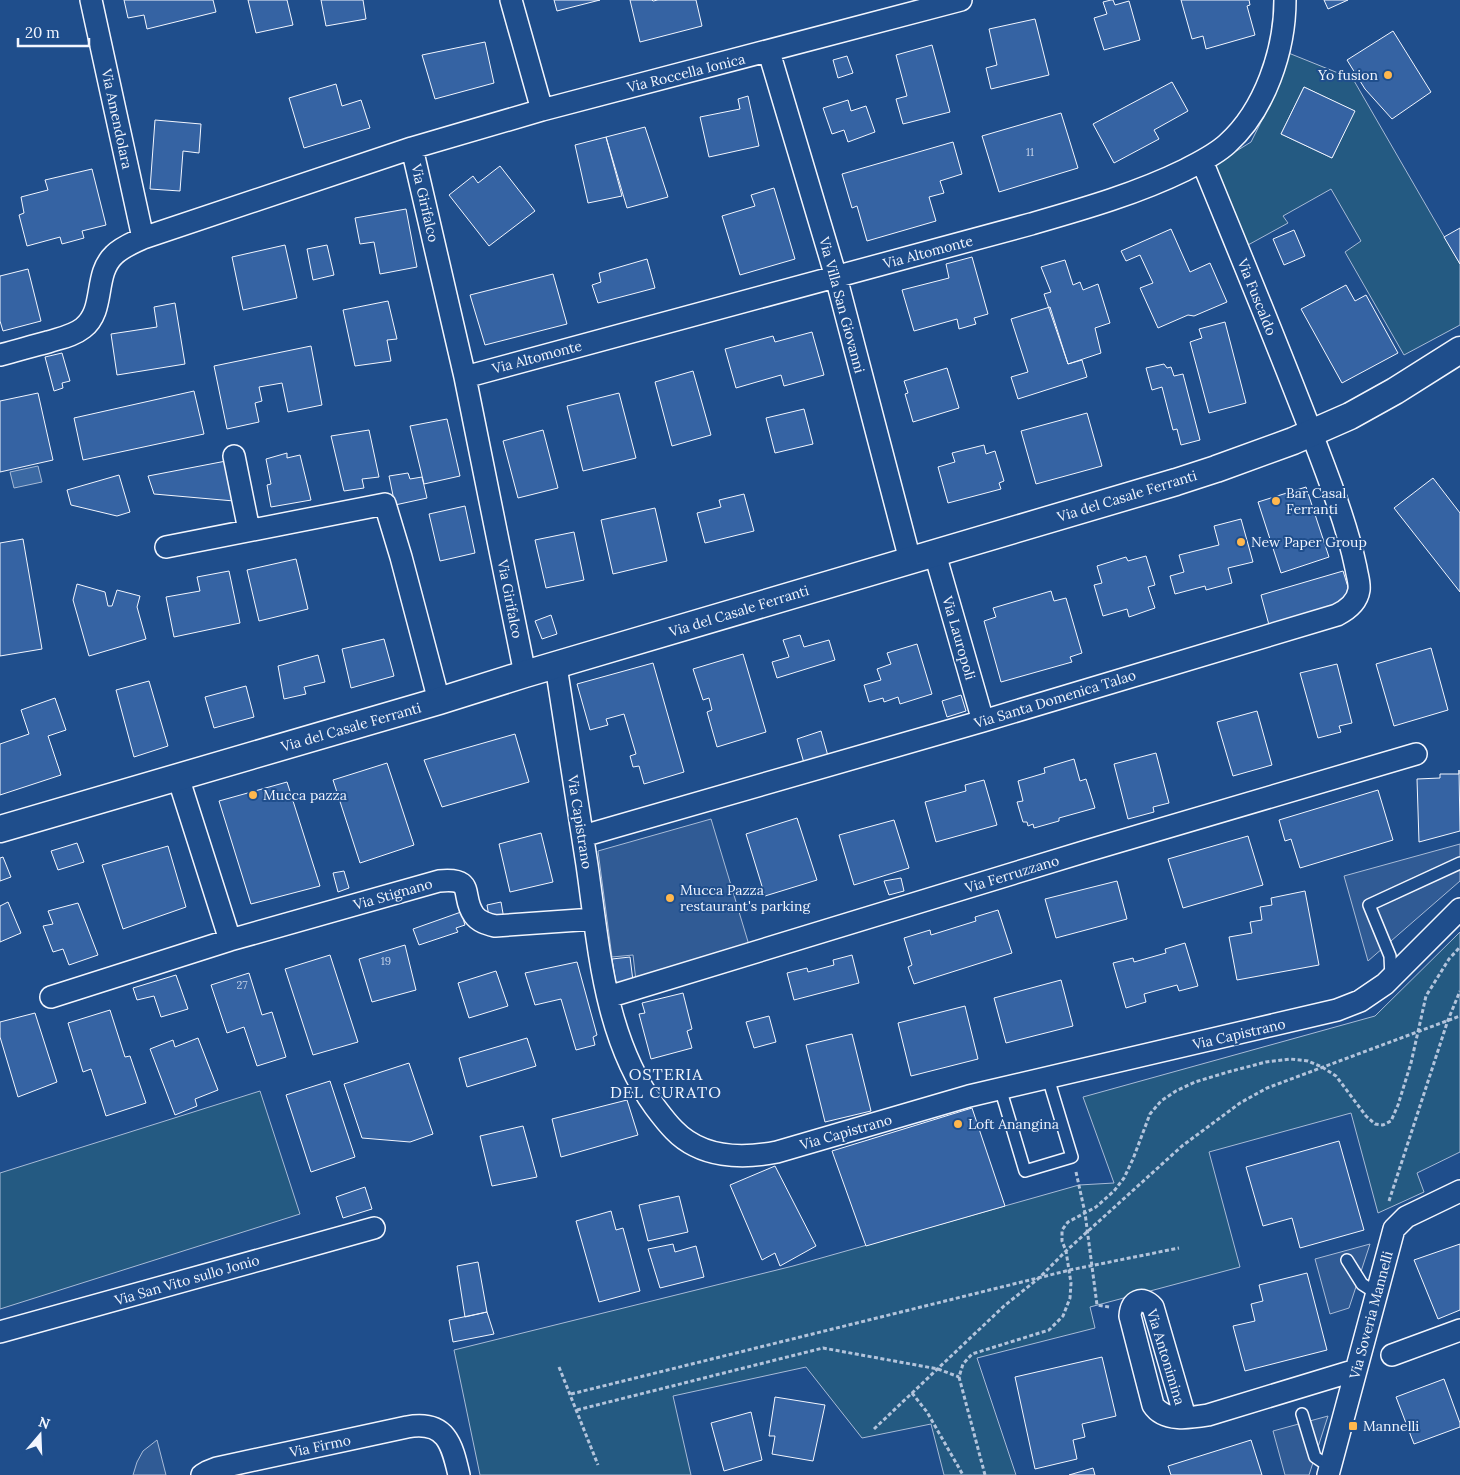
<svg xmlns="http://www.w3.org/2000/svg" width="1460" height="1475" font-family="Lora,serif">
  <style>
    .green { fill: #245a82; stroke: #a8bbd7; fill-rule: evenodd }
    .parking { fill: #305b95; stroke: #a8bbd7 }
    .water { fill: #3b69a3; stroke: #a8bbd7 }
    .building { fill: #3563a3; stroke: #f2f6ff }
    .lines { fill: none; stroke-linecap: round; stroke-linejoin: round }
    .service-casing { stroke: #f2f6ff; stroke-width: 14 }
    .minor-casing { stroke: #f2f6ff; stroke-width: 24 }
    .tertiary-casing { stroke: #f2f6ff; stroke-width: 29 }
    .path { stroke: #b3c4dc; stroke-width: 3; stroke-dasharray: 4 2.5; stroke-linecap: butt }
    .service { stroke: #1f4e8c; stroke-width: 11 }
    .minor { stroke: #1f4e8c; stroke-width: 21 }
    .tertiary { stroke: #1f4e8c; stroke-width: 26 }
    .poi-dot { fill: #ffb74d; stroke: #1f4e8c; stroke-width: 2 }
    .labels { text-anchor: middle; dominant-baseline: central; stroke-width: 4; stroke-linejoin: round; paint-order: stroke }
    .number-label { font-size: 11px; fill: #c3d1e8 }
    .street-label { font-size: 14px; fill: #f2f6ff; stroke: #1f4e8c }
    .poi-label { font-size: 14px; fill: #f2f6ff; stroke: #1f4e8c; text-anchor: start }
    .quarter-label { font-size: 16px; letter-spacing: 1px; fill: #f2f6ff; stroke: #1f4e8c }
  </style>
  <rect width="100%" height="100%" fill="#1f4e8c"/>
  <!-- green -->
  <path class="green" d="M1286 52 1353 79 1460 264V325L1404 355 1345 252 1361 241 1331 189 1283 216 1288 223 1248 245 1212 166 1251 142 1265 114ZM1304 87 1354 111 1332 158 1281 134Z
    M1460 932V1152L1417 1173 1424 1192 1378 1213 1351 1113 1209 1152 1240 1267 1090 1307 1095 1328 977 1358 1016 1475H944L931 1424 862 1438 806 1367 673 1396 691 1475H480L454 1350 793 1266 1079 1185 1114 1183 1083 1097 1375 1016Z
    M260 1091 300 1214 0 1309V1173Z"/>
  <!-- parking -->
  <path class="parking" d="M711 819 749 945 636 981 633 955 612 957 598 851Z
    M1460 844V881L1368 961 1344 876Z
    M1370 1244 1349 1308 1330 1314 1315 1259Z
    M1328 1416 1309 1475H1285L1273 1431Z
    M157 1440 166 1475H133L137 1462 143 1451Z"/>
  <!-- water -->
  <path class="water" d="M38 466 42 482 14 488 10 472Z"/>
  <!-- building -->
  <path class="building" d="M124 0H213L216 12 147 29 144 15 128 18Z
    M248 0H287L293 25 256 33Z
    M321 0H363L366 19 326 26Z
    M554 0H600L557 11Z
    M630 0H652L653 1 658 0H696L702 26 640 42Z
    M1111 0H1113L1115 5 1129 1 1140 40 1104 50 1094 18 1107 14 1103 2Z
    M1181 0H1249L1250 5 1247 6 1255 35 1206 49 1203 36 1192 39Z
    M1324 0H1348L1328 9Z
    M1035 19 1049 75 991 89 986 68 997 65 989 29Z
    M1393 31 1431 92 1392 119 1365 89 1347 60Z
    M485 42 494 83 435 99 422 55Z
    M932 45 950 112 903 124 896 99 907 96 896 55Z
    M847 56 853 73 838 78 833 60Z
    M1172 82 1188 111 1154 130 1159 139 1114 163 1093 124Z
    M336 84 342 106 361 100 370 128 304 148 289 98Z
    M1304 87 1355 111 1332 158 1281 134Z
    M748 96 759 146 709 157 700 117 740 109 738 99Z
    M848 100 851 111 866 106 875 132 848 142 844 130 832 134 823 108Z
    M1061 113 1078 168 999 192 982 136Z
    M155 120 201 124 199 153 183 151 180 191 150 189Z
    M645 127 668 197 627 208 606 137Z
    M606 137 622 196 588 203 575 145Z
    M953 142 962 174 940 181 944 193 929 197 936 221 867 241 857 206 852 208 842 174Z
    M500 166 535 211 489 246 449 195 473 176 478 183Z
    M92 169 106 225 82 231 84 238 62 244 60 237 27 246 19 215 24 213 21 197 48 190 45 180Z
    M774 188 795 259 740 275 722 216 755 206 751 195Z
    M406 209 417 267 380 274 374 242 360 244 355 218Z
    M1460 228V264L1444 237Z
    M1171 229 1190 272 1210 263 1227 302 1194 316 1188 315 1158 328 1140 288 1153 283 1140 255 1126 261 1121 251Z
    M1294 230 1305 256 1284 265 1273 239Z
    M285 245 297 298 243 310 232 257Z
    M327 245 334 275 313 280 307 249Z
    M972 257 988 314 974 318 976 324 959 329 957 319 914 331 902 290 949 278 946 264Z
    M647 259 655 288 598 303 592 285 601 282 599 273Z
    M1065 260 1073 285 1080 282 1083 290 1098 284 1110 323 1095 328 1101 353 1068 364 1044 294 1051 292 1041 267Z
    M28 269 41 321 3 331 0 321V276Z
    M553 274 567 324 485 345 470 295Z
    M1346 285 1355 301 1366 295 1398 353 1342 383 1301 309Z
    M388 301 397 339 387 340 391 361 355 366 343 310Z
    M175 303 185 364 117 375 111 334 157 327 154 307Z
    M1050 307 1068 364 1082 360 1087 377 1018 399 1011 377 1028 372 1011 319Z
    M1225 322 1246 403 1209 413 1190 342 1202 338 1199 329Z
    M812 332 824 375 784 386 781 375 736 388 725 349 773 336 775 342Z
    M311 346 322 405 288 412 282 383 259 387 262 401 255 403 259 422 227 429 214 366Z
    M62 353 70 381 62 383 63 388 54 391 45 357Z
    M1164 364 1167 368 1171 367 1174 376 1183 374 1200 440 1181 445 1177 429 1173 430 1162 387 1152 390 1146 368Z
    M947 368 959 408 913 422 905 394 908 393 904 381Z
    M693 371 711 435 672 446 655 382Z
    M194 391 204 434 83 460 74 418Z
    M38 393 53 460 0 472V401Z
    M619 393 636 458 583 471 567 406Z
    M804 409 813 444 775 453 766 418Z
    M1087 413 1102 466 1036 484 1021 431Z
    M447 419 460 476 424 484 410 426Z
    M369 430 379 477 362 479 364 488 344 491 331 436Z
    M543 430 558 488 518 498 503 441Z
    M984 445 986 454 995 451 1004 481 999 483 1001 489 948 503 938 467 955 462 952 453Z
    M287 453V458L300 455 311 500 271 507 267 485 271 484 266 459Z
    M226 461 234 501 154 494 148 476Z
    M408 473 410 479 422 477 427 498 395 505 389 476Z
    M119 475 130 512 117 516 71 505 67 490Z
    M1433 478 1460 513V592L1394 508Z
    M1306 487 1329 557 1281 573 1258 502Z
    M744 494 754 531 705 543 697 513 721 507 719 500Z
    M465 506 475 553 440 561 429 514Z
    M655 508 667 561 613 574 601 520Z
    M1241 519 1253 562 1228 568 1232 583 1206 590 1205 586 1175 594 1170 576 1184 572 1179 555 1219 545 1214 526Z
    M574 532 584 580 546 588 535 540Z
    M23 539 42 649 0 656V543Z
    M1146 556 1155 585 1148 587 1155 608 1129 617 1127 609 1103 616 1094 585 1102 583 1097 566 1126 557 1128 561Z
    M296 559 308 609 259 621 247 570Z
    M229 571 240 623 174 637 166 597 200 591 197 577Z
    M1343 571 1352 600 1269 625 1261 595Z
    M77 584 105 592 108 606H112L117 590 140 596 137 607 146 639 89 656 73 600Z
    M1051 591 1054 601 1066 598 1082 653 1070 657 1072 662 1001 682 984 621 996 617 993 608Z
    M551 615 557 634 542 639 535 621Z
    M800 635 804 647 829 640 835 660 777 678 772 662 789 657 783 640Z
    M384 639 394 676 351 688 342 649Z
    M917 644 932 694 900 704 898 697 884 702 883 698 869 702 864 685 881 680 877 669 891 664 887 653Z
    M1431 648 1448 710 1394 726 1376 664Z
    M743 654 766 732 717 747 707 712 712 710 709 698 703 700 693 669Z
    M318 655 325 682 304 687 306 694 284 699 278 666Z
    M653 663 684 772 644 784 639 766 633 767 630 756 636 754 624 714 606 719 608 725 590 730 577 684Z
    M1337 664 1352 723 1339 726 1341 732 1318 738 1300 673Z
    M149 681 168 746 134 757 116 690Z
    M246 686 254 717 214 728 205 697Z
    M961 695 966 711 947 717 942 701Z
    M55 698 66 730 48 736 61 775 0 795V744L29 734 21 710Z
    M1257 711 1272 765 1233 776 1217 722Z
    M821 731 828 756 804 763 797 739Z
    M515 734 529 782 442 807 424 760Z
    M1156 753 1169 803 1153 807 1154 812 1128 819 1114 764Z
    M1074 759 1080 781 1086 779 1095 808 1059 818V821L1034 828 1033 824 1028 826 1027 822H1023L1017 802 1023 801 1018 781 1045 773 1044 768Z
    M387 763 414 845 360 863 333 780Z
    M1459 770 1460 831 1419 842 1417 779 1440 778V774H1459Z
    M984 780 997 825 936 842 925 802 966 791 965 785Z
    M287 782 320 886 251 904 219 801Z
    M1378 790 1393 840 1300 868 1291 839 1285 841 1279 820Z
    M797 818 817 880 765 896 746 834Z
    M894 820 909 868 854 885 839 835Z
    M541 833 553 882 510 892 499 844Z
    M1248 836 1263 885 1183 908 1168 859Z
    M77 843 84 862 58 870 51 851Z
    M168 846 186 907 123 929 102 865Z
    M3 857 11 877 0 881V858Z
    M344 871 349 888 338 892 333 873Z
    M901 878 904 891 889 895 884 881Z
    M1117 881 1127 919 1056 938 1045 899Z
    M1305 891 1319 965 1237 980 1229 937 1252 933 1250 922 1262 920 1260 907 1272 905 1271 898Z
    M8 902 21 933 0 942V906Z
    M501 902 504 919 490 922 487 905Z
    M78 903 98 955 69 965 63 949 53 952 43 926 53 924 48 911Z
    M998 910 1012 953 914 984 908 967 912 965 904 938 930 930 931 935 976 921 975 917Z
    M461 912 465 925 456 928 458 932 419 945 413 929Z
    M1185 943 1198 986 1179 991 1177 985 1144 994 1146 1002 1126 1008 1113 963 1133 958 1134 962 1166 953 1165 949Z
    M405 945 416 990 372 1002 359 959Z
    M330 955 358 1042 313 1055 285 969Z
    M852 955 859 983 794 1000 787 973 807 968 808 972 834 965 833 960Z
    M630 957 633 981 616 984 612 959Z
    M577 962 597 1035 593 1037 595 1045 576 1050 561 999 535 1005 525 973Z
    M496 971 508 1006 469 1018 458 983Z
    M249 973 262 1015 272 1012 286 1057 257 1066 244 1027 227 1033 211 985Z
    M176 975 188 1009 161 1017 154 996 137 1000 133 988Z
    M1061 980 1073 1026 1006 1043 994 998Z
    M683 993 692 1029 687 1031 692 1048 651 1059 639 1014 645 1013 642 1003Z
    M965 1006 978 1059 911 1076 898 1023Z
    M110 1010 125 1057 130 1056 146 1103 106 1116 91 1069 83 1072 68 1023Z
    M35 1013 57 1082 18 1097 0 1037V1022Z
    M769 1016 776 1042 754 1048 746 1022Z
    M852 1034 871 1111 825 1122 806 1045Z
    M198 1038 218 1090 195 1099 197 1106 175 1115 150 1049 173 1040 175 1047Z
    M527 1038 536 1066 467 1087 459 1058Z
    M409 1063 433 1134 410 1142 362 1138 344 1084Z
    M330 1081 355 1157 311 1172 286 1095Z
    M627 1100 638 1135 561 1157 552 1119Z
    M972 1108 1005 1206 866 1246 832 1151Z
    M523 1126 537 1177 492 1186 480 1136Z
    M1339 1141 1364 1230 1300 1248 1292 1218 1263 1226 1246 1167Z
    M775 1166 816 1246 780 1266 775 1253 762 1260 730 1185Z
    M365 1187 372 1209 343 1218 336 1197Z
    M679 1196 688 1232 648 1241 639 1205Z
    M611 1211 616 1230 623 1228 640 1291 599 1302 576 1221Z
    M673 1244 675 1252 696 1246 704 1277 660 1288 648 1249Z
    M1460 1244V1310L1438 1319 1414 1260Z
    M478 1262 487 1312 465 1317 457 1266Z
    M1307 1273 1327 1350 1245 1371 1233 1326 1255 1321 1251 1304 1263 1301 1259 1285Z
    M487 1312 494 1334 453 1342 449 1320Z
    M1102 1357 1116 1416 1082 1424 1085 1437 1073 1440 1077 1459 1035 1469 1015 1377Z
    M1444 1379 1460 1423V1427L1414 1444 1396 1397Z
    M775 1397 825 1405 813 1461 772 1454 775 1436H769Z
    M751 1412 762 1460 724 1471 711 1423Z
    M1251 1440 1262 1475H1171L1168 1466Z
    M1093 1468 1095 1475H1069Z"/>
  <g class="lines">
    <defs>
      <path id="service" d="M1391 978 1390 956 1369 905 1460 863
        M1000 1088 1025 1171 1072 1157 1048 1078
        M1347 1260 1362 1284 1376 1293
        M1302 1414 1315 1457 1330 1467"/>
      <path id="minor" d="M91 0 143 238
        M511 0 542 110
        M769 52 836 277 910 560
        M412 148 465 377 525 674
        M0 355C16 351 32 346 48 342 60 338 73 336 83 328 106 310 93 275 114 255 122 247 133 243 143 238L412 148 542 110 961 0
        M465 377 1031 224C1083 209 1136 194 1185 170 1200 162 1215 155 1227 144 1265 110 1285 50 1285 0
        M234 456 249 530
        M166 547 385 504 401 557 439 701
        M935 554 983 721
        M556 666C566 733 577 799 587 865 599 948 604 1037 655 1107 661 1115 667 1123 674 1130 701 1158 742 1159 777 1152L969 1096 1337 1010 1360 1001 1385 984 1460 909
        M178 777 230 940
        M583 836 983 721 1337 615C1347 610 1357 603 1359 590 1360 583 1357 575 1356 568 1350 539 1341 512 1331 485 1291 376 1246 269 1202 161
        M51 997 230 940 439 881C477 877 460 896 474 915 479 922 487 924 495 926L594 919
        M608 997 1090 850 1416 754
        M0 1332 374 1228
        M1392 1355 1460 1330
        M1185 1417 1153 1307C1142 1295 1131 1301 1130 1316L1153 1405C1164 1422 1190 1418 1208 1415L1356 1370
        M202 1475 207 1472 217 1468 407 1427C446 1420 452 1444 459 1475
        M1328 1475 1394 1229 1406 1217 1460 1191"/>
      <path id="tertiary" d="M0 829 439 701 525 674 1176 482 1216 469 1293 441 1350 416 1395 391 1460 350"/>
    </defs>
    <!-- service casing -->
    <use href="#service" class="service-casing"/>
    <!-- minor casing -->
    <use href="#minor" class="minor-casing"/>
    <!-- tertiary casing -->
    <use href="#tertiary" class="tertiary-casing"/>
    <!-- path -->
    <path class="path" d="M1076 1172 1085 1213 1097 1305 1109 1307
      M1389 1201 1448 1020 1460 991
      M559 1367 598 1465
      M912 1393 927 1412 963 1475
      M571 1394 1070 1270 1179 1248
      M577 1410 823 1348 938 1369 959 1377
      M874 1429 1004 1306 1039 1278 1066 1251 1182 1146 1240 1103 1267 1088 1460 1016
      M985 1475 959 1377 963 1364 972 1354 1049 1330 1063 1316 1070 1298 1071 1283 1066 1251 1062 1241V1230L1068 1222 1096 1207 1114 1191 1124 1178 1133 1159 1150 1114 1161 1101 1176 1091 1195 1082 1228 1072 1266 1062 1290 1059 1308 1061 1322 1067 1336 1076 1366 1116 1375 1124 1383 1125 1391 1121 1398 1105 1411 1063 1426 996 1449 959 1460 947"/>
    <!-- service -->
    <use href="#service" class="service"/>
    <!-- minor -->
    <use href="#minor" class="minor"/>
    <!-- tertiary -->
    <use href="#tertiary" class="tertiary"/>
  </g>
  <!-- markers -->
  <g class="poi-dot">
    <circle cx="1388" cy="75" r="5"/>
    <circle cx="1276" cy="501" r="5"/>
    <circle cx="1241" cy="542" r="5"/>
    <circle cx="253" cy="795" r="5"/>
    <circle cx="670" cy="898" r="5"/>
    <circle cx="958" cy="1124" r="5"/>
    <rect x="1348" y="1421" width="10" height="10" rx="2.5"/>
  </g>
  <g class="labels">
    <!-- number labels -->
    <g class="number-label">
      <text x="1030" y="152">11</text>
      <text x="386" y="961">19</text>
      <text x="242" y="985">27</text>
    </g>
    <!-- street labels -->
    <g class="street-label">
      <text transform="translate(686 73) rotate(-14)">Via Roccella Ionica</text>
      <text transform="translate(117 119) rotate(78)">Via Amendolara</text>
      <text transform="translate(425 203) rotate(77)">Via Girifalco</text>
      <text transform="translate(928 252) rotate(-15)">Via Altomonte</text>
      <text transform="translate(1257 297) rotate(68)">Via Fuscaldo</text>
      <text transform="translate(842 305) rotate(75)">Via Villa San Giovanni</text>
      <text transform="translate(537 357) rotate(-15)">Via Altomonte</text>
      <text transform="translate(1127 496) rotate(-17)">Via del Casale Ferranti</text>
      <text transform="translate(510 599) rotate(79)">Via Girifalco</text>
      <text transform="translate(739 611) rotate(-17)">Via del Casale Ferranti</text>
      <text transform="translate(959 638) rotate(74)">Via Lauropoli</text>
      <text transform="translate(1055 699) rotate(-17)">Via Santa Domenica Talao</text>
      <text transform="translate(351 727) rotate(-16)">Via del Casale Ferranti</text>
      <text transform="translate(580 822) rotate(81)">Via Capistrano</text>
      <text transform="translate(1012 874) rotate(-17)">Via Ferruzzano</text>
      <text transform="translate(393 894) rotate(-16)">Via Stignano</text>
      <text transform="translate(1239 1034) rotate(-13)">Via Capistrano</text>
      <text transform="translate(846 1132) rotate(-16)">Via Capistrano</text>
      <text transform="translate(187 1280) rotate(-16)">Via San Vito sullo Jonio</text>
      <text transform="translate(1371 1315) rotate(-75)">Via Soveria Mannelli</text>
      <text transform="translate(1166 1357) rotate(73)">Via Antonimina</text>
      <text transform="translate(320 1446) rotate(-12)">Via Firmo</text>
    </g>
    <!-- poi labels -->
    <g class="poi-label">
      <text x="1378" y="75" text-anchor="end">Yo fusion</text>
      <text x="1286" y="493">Bar Casal<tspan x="1286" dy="16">Ferranti</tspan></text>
      <text x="1251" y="542">New Paper Group</text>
      <text x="263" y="795">Mucca pazza</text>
      <text x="680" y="890">Mucca Pazza<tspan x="680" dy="16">restaurant's parking</tspan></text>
      <text x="968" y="1124">Loft Anangina</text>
      <text x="1363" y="1426">Mannelli</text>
    </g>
    <!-- quarter labels -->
    <g class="quarter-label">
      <text x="666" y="1074">OSTERIA<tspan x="666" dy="18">DEL CURATO</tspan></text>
    </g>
  </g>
  <!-- north arrow -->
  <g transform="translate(40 1435) rotate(19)" stroke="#1f4e8c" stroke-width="4" paint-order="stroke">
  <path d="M0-4L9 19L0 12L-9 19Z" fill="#f2f6ff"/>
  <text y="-8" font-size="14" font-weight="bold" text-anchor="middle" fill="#f2f6ff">N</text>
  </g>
  <!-- scale -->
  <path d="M18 38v8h71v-8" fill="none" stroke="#f2f6ff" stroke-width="2.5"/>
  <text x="25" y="38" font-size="15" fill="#f2f6ff" stroke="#1f4e8c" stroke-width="4" paint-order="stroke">20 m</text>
</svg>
